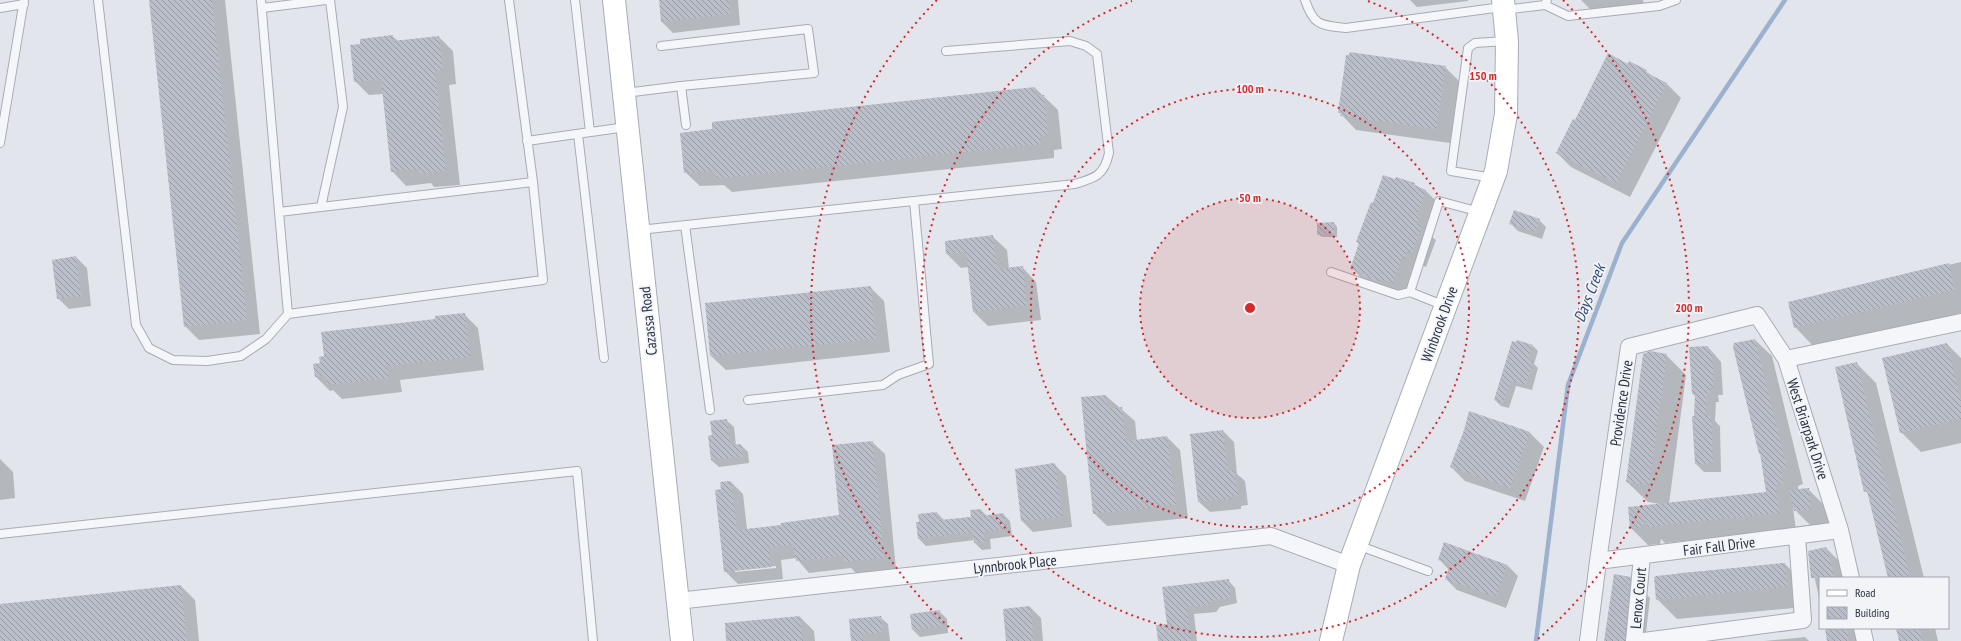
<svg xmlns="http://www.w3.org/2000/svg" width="1961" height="641" font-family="'PT Sans Narrow',sans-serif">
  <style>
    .shadow { fill: #0003; fill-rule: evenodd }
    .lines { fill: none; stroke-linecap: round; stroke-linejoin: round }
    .stream { stroke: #9cb1cd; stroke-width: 4.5 }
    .building { fill: url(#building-back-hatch) }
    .lane-casing { stroke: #a7acb6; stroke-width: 10 }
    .street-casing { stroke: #a7acb6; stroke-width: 18 }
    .secondary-casing { stroke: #a7acb6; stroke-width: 24 }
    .lane { stroke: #f5f6f9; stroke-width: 8 }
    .street { stroke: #f5f6f9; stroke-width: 16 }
    .secondary { stroke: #fff; stroke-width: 22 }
    .ring { fill: none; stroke: #d62828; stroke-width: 2; stroke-dasharray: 2 4 }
    .labels { text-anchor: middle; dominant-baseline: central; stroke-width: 3.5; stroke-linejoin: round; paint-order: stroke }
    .street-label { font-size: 15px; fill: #293244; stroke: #f2f4f8 }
    .water-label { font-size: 16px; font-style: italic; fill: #314e7b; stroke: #f2f4f8 }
    .centre { fill: #d62828; stroke: #f2f4f8; stroke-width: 2 }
    .ring-label { font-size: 12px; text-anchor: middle; font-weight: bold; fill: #d62828; stroke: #f2f4f8; stroke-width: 3.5; stroke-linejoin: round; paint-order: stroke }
  </style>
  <defs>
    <pattern id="building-back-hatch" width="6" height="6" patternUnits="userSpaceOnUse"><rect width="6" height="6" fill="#b9bec9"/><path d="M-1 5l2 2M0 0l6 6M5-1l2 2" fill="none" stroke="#969ba5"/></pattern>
  </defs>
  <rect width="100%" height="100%" fill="#e2e5eb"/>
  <!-- shadow -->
  <path class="shadow" d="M150 0H225L260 334 199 340 185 326Z
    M660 0H738L740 25 673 33 662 22Z
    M1410 0H1468V1L1417 7Z
    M1581 0H1643L1644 5 1592 11Z
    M392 36 398 41 439 37 453 51 456 84 449 85 460 185 434 187 431 183 406 186 392 171 383 94 369 95 355 81Z
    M1350 56 1445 67 1459 81 1450 143 1356 130 1339 112Z
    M1629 62 1667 84 1681 98 1630 197 1571 167 1557 153 1575 122Z
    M1035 88 1058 110 1062 149 1054 150V158L732 192 724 185 700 186 685 172Z
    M1396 180 1414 184 1419 188 1426 191 1440 205 1431 236 1436 240 1426 267 1421 265 1416 271 1407 297 1366 283 1352 268 1359 244 1358 242 1374 204Z
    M1539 220 1546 227 1542 239 1518 231 1511 224Z
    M1334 223 1337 227V237H1322L1318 234Z
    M992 236 1007 250 1009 269 1022 267 1036 282 1041 320 988 326 974 312 969 267 961 268 947 254Z
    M76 257 87 268 91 306 69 309 58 298Z
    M1961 262V313L1815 348 1795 327 1789 302Z
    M870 287 884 301 890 352 726 370 711 356Z
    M464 314 478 328 484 370 400 380 402 392 342 399 333 390 330 391 316 377 315 365 436 320Z
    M1755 340 1772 356 1803 484 1798 486V490L1808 489 1828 509 1831 528 1815 530 1793 508 1796 530 1665 543 1661 539 1660 544 1648 545 1631 528 1660 504 1648 502 1627 482 1666 355 1686 375 1669 504 1767 493 1762 455 1759 453Z
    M1947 344 1961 358V443L1921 452 1901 432Z
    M1532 345 1538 351 1534 364 1538 368 1532 390 1516 386 1509 408 1501 406 1495 400Z
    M1708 347 1721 362 1723 395H1718L1719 402H1716L1715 421 1720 426 1721 472H1704L1695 463 1696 397 1693 394Z
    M1856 363 1876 383 1924 578H1889L1869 494 1865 491Z
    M1106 396 1135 421 1137 441 1167 437 1180 450 1188 518 1107 526 1094 513Z
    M1470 412 1530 433 1544 447 1525 501 1465 481 1451 467 1465 430Z
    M726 420 734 427 736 446 741 445 748 452 749 463 719 467 711 460 713 436Z
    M1223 431 1234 442 1237 474 1245 481 1248 505 1241 506V509L1210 512 1199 502Z
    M872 442 885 454 896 570 857 574 851 568 809 573 796 558 781 560 783 579 738 584 725 571 722 490 731 482 743 494 747 529 782 526 840 516ZM776 566V568L735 572V570Z
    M0 459 13 472 15 498 0 500Z
    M1055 465 1066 476 1072 527 1033 532 1022 521 1017 469Z
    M981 510 987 516 1003 514 1010 521 1012 536 990 539 991 549 982 550 975 543V540L926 546 919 539 917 523 937 513 944 520 972 517Z
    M1445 543 1507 565 1518 576 1506 608 1457 590 1446 579 1449 570 1439 559Z
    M1826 548 1846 568 1849 578H1820V602L1814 575Z
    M1785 564 1805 584V607L1677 619 1657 599 1655 578 1681 573Z
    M1630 578 1650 598 1645 641H1605Z
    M1228 580 1235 588 1237 603 1220 607 1216 612 1194 614 1197 641H1159L1168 625 1163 588Z
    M181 586 195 600 199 641H0V605Z
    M1030 607 1041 618 1043 641H1007Z
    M939 611 947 619 948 633 920 637 913 630Z
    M800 617 814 631 815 641H727Z
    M880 617 888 624 890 641H852Z
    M1826 628H1861L1864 641H1829Z
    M1897 628H1935L1938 641H1901Z
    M1805 637 1809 641H1764Z"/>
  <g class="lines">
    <!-- stream -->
    <path class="stream" d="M1536 641 1568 385 1622 243 1785 0"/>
  </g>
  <!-- building -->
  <path class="building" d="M149 0H212L247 320 184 327Z
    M659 0H729L730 14 661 22Z
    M393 35V41L439 36 443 71H435L446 171 422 174 419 173V169L391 172 381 79 354 82 350 45 360 44V39Z
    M1350 52 1446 66 1436 129 1340 116 1341 113H1338L1344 70 1346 55H1349Z
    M1608 53 1628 64 1629 61 1647 70 1646 73 1667 83 1616 183 1556 153 1573 119 1575 120Z
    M1035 87 1036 95H1044L1048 135 1040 136 1041 144 716 179 715 171 684 173 680 133 712 129V122Z
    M1383 175 1395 179 1396 177 1415 183 1414 185 1426 190 1417 215 1420 216 1417 224 1422 225 1412 253 1407 251 1405 259 1402 258 1393 283 1380 279 1379 282 1362 276 1363 273 1350 269 1359 243 1356 242 1371 202 1373 203Z
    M1514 210 1540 219 1535 232 1509 224Z
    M1334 222V234L1317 235V223Z
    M993 235 997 269 1023 266 1027 306 973 312 966 252 946 254 945 241Z
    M76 256 81 296 57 299 52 260Z
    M1949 263 1955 290 1794 328 1788 302Z
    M871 286 876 339 710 356 705 303Z
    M465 313 470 357 387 366 389 378 327 385 326 376 315 377 313 364 320 363 319 357 324 356 321 332 435 319V316Z
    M1755 339 1787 468 1781 469 1783 484 1776 485 1779 513 1647 527 1646 520H1645L1643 527 1630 529 1628 507 1766 492 1760 453 1759 454 1733 347 1734 343Z
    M1517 340 1533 345 1528 360 1533 362 1526 385 1511 381 1503 403 1494 400 1512 341 1516 342Z
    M1947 343 1961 402V419L1900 433 1882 358Z
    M1708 346 1709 352H1712L1714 387H1710V393L1707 394 1706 416H1711L1713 463 1695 464 1692 416H1694L1695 394H1692L1689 347Z
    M1650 351 1667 354 1649 485 1626 482 1643 354Z
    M1857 362 1886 485H1888L1910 578H1888L1867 491 1864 492 1835 367Z
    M1106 395 1108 409 1122 407 1126 441 1167 436 1176 505 1093 514 1081 397Z
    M1469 411 1530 432 1510 488 1450 467 1464 430Z
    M727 419 730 445 741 444 743 457 711 460 708 436 712 435 710 421Z
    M1223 430 1228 470 1234 469 1238 495 1231 496V499L1198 502 1190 434Z
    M873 441 884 558 844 562 843 556 796 561 793 545 769 548 771 567 724 572 715 490 721 489 720 482 731 481 737 530 781 525V523L839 515 832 445Z
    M1054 463 1056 465 1062 517 1021 521 1015 469Z
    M1809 488 1811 509 1794 511 1789 490Z
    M981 509 982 516 1004 513 1006 529 984 532 985 542 974 543 973 532 918 539 916 522H919L918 514 937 512 939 520H941L971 517 970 510Z
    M1444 542 1507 565 1496 597 1445 579 1450 564 1438 560Z
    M1826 547 1835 578H1811L1808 551Z
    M1782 563H1785L1788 586 1784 587 1656 600 1654 577 1656 576Z
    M1614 574 1631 577 1625 641H1604Z
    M1229 579 1231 597 1213 600 1209 605 1187 607 1191 641H1158L1156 625 1167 624 1162 587Z
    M181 585 187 641H0V604Z
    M1030 606 1034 641H1006L1003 609Z
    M940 610 942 626 912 630 910 614Z
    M800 616 803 641H726L725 623Z
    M881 616 883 632 862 635 863 641H851L849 619Z
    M1825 628H1847L1849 641H1827Z
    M1896 628H1920L1923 641H1899Z"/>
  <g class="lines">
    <defs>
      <path id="lane" d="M98 0 136 325 149 348 173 360 207 361 241 356 266 339 288 314
        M261 0 279 212 321 207
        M330 0 343 107 321 207 533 182 509 0
        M575 0 590 132
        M1305 0C1314 26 1320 25 1346 28L1502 7
        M1545 5 1568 16 1659 6 1676 0
        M0 8 24 4
        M262 8 326 0
        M1504 10 1545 5 1547 0
        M661 46 808 29 814 73 681 86
        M625 93 681 86 686 125
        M578 134 604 358
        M527 141 626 127
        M0 143 24 0
        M1493 178 1451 171 1468 48 1475 43 1506 41
        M279 212 288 314 543 280 533 182
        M685 225 710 410
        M639 230 1075 184C1095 178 1104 176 1109 153L1097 54 1086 46 1070 41 946 51
        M1331 272 1398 295 1410 292
        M1445 306 1410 292 1439 201 1480 212
        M748 400 883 385 898 375 929 364 914 201
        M0 534 577 471 593 641
        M1357 545 1428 571"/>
      <path id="street" d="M1786 359 1961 322
        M1598 561 1840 530
        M677 601 1271 536 1349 565
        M1862 628 1865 641
        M1588 641 1598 561 1629 347 1757 315 1786 359 1840 530 1851 578
        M1634 641 1642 556
        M1644 641 1803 620 1797 536"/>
      <path id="secondary" d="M614 0 682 641
        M1331 641 1349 565 1496 171 1506 114 1507 41 1503 0"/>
    </defs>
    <!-- lane casing -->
    <use href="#lane" class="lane-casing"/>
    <!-- street casing -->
    <use href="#street" class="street-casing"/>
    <!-- secondary casing -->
    <use href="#secondary" class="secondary-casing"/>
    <!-- lane -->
    <use href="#lane" class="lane"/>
    <!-- street -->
    <use href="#street" class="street"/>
    <!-- secondary -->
    <use href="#secondary" class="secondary"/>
  </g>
  <!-- distance rings -->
  <circle cx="1250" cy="308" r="110" fill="#d62828" fill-opacity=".12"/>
  <g class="ring">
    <circle cx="1250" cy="308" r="110"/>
    <circle cx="1250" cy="308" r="219"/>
    <path d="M1368 1A329 329 0 1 1 1132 1"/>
    <path d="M962 639A439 439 0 0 1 937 0M1563 0A439 439 0 0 1 1538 639"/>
  </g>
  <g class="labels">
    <!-- street labels -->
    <g class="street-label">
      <text transform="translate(648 321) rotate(-96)">Cazassa Road</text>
      <text transform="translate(1439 324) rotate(-70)">Winbrook Drive</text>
      <text transform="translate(1621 403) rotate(-82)">Providence Drive</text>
      <text transform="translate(1808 429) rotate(72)">West Briarpark Drive</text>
      <text transform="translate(1719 546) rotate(-7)">Fair Fall Drive</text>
      <text transform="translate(1015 564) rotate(-6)">Lynnbrook Place</text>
      <text transform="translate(1638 598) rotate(-85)">Lenox Court</text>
    </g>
    <!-- water labels -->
    <g class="water-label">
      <text transform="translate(1589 293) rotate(-69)">Days Creek</text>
    </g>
  </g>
  <circle cx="1250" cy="308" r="6" class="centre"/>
  <g class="ring-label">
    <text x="1483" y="80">150 m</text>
    <text x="1250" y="93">100 m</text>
    <text x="1250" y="202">50 m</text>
    <text x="1689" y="312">200 m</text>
  </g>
  <!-- legend -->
  <rect x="1819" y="577" width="130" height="52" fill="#f2f4f8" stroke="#a2a6b0"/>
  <rect x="1827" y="590" width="20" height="6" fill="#ffffff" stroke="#a2a6b0"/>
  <text x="1855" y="597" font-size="12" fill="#293244">Road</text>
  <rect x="1827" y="607" width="20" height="12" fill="url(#building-back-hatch)" stroke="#a2a6b0"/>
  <text x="1855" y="617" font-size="12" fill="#293244">Building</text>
</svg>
